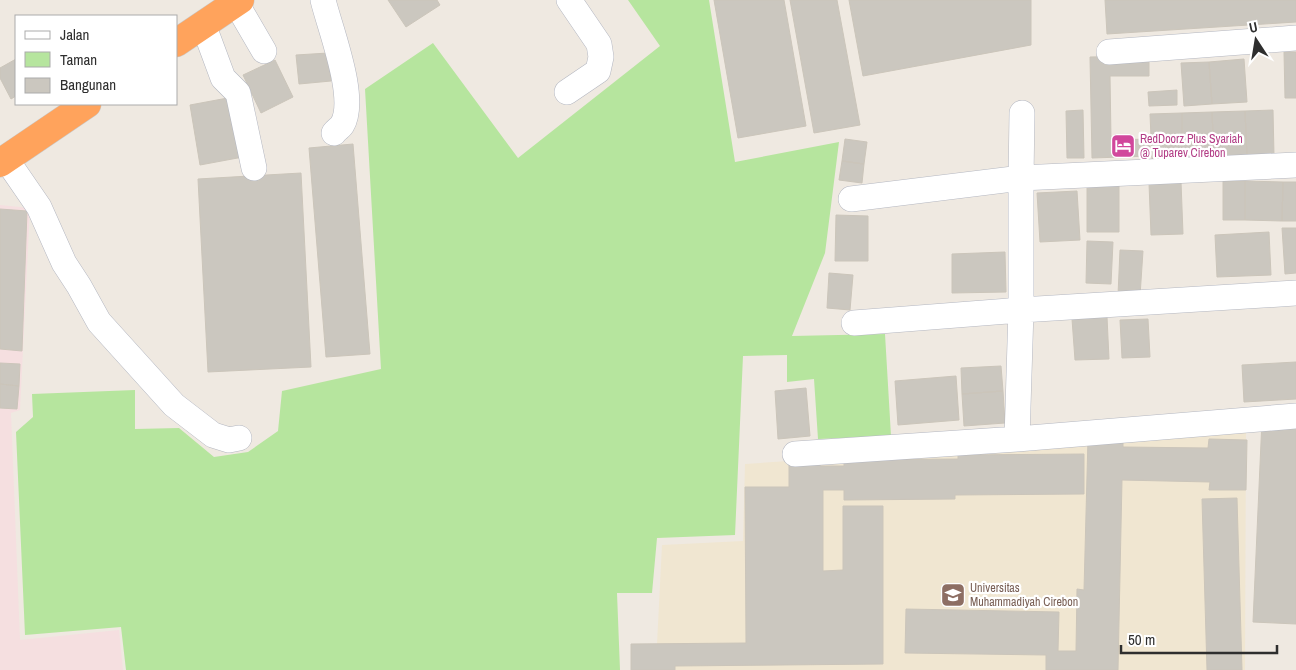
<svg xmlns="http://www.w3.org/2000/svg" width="1296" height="670" font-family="'Archivo Narrow',sans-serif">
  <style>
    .education { fill: #f0e6d1 }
    .medical { fill: #f5dfe0 }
    .green { fill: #b6e59e }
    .building { fill: #cbc7bf; stroke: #cbc5ba }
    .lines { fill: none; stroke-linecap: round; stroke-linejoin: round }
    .minor-casing { stroke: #b4b7c1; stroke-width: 26 }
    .highway-casing { stroke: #c9c9c9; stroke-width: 29 }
    .minor { stroke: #fff; stroke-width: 25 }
    .highway { stroke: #ffa35c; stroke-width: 28 }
    .labels { text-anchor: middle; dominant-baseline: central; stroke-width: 4.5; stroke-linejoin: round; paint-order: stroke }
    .hotel-label { font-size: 12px; fill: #b23c85; stroke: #fff; text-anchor: start }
    .education-label { font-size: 12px; fill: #785e54; stroke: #fff; text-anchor: start }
  </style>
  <rect width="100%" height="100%" fill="#efe9e1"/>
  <!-- education -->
  <path class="education" d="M1246 430 1245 670H631V644H657L662 545 743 541 745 464Z"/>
  <!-- medical -->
  <path class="medical" d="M0 205 30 208 20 410 11 413 20 640 119 630 123 670H0Z"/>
  <!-- green -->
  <path class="green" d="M628 0H709L735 162 839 142 825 253 792 336 885 334 891 436 818 439 814 379 787 382V355L743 356 735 535 657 538 652 593H617L620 670H126L121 627 25 635 16 432 33 417 32 394 135 390V429L179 428 214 457 248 452 278 431 282 391 381 369 365 89 433 43 518 158 660 46Z"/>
  <!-- building -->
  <path class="building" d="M388 0H437L440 5 406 27Z
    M714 0H784L806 126 738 138Z
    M790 0H837L860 125 814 133Z
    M849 0H1031V45L863 76Z
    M1105 0H1296V22L1107 34Z
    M1284 52H1296V98H1285Z
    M328 53 331 81 299 84 296 55Z
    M1149 56V76H1110L1111 140 1150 139V156L1092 158 1090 57Z
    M16 59V96L11 99 0 78V68Z
    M1244 59 1247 102 1212 104 1209 62Z
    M275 60 293 97 261 113 243 75Z
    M1209 62 1212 104 1184 106 1181 63Z
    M1177 90V105L1149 106 1148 92Z
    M233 97 243 157 200 165 190 105Z
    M1083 110 1084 158H1067L1066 111Z
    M1273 110 1274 156 1247 157 1245 111Z
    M1245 111 1247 157 1214 158 1212 112Z
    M1212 112 1214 158 1182 159V113Z
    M1182 113V159L1152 160 1150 114Z
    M845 139 867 142 864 164 842 161Z
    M353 144 370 354 326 357 309 148Z
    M842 161 864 164 862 183 839 180Z
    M301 173 311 367 208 372 198 179Z
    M1223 181H1245V220H1223Z
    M1245 181 1283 182 1282 221 1245 220Z
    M1181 182 1183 234 1151 235 1149 183Z
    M1283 182H1296V221H1282Z
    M1087 184H1119V232H1087Z
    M1077 191 1080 240 1040 242 1037 193Z
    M0 209 27 211 22 351 0 349Z
    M836 215 868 216V261H835Z
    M1282 228H1296V273L1285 274Z
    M1269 232 1271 275 1217 277 1215 235Z
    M1087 241 1113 242 1111 284 1086 283Z
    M1120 250 1143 251 1140 296 1118 295Z
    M1005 252 1006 292 952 293V254Z
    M829 273 853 275 850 310 827 308Z
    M1107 317 1109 359 1075 360 1072 319Z
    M1148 319 1150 357 1122 358 1120 320Z
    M1296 362V399L1244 402 1242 365Z
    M0 363 20 364 19 386 0 384Z
    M1001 366 1003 391 962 394 961 368Z
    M956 376 959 420 898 425 895 381Z
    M0 384 19 386 17 409 0 408Z
    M806 388 810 436 778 439 775 391Z
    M1003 391 1005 423 964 426 962 394Z
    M1262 420 1296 421V624L1253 622Z
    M1088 438 1123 439V447L1208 448 1209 439 1247 440 1246 490H1209L1210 482 1122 480 1118 670H1046V655L905 653 906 609 1059 612 1058 651H1076L1077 589 1084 590Z
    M1084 454V494L955 495V499L844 500V490H823V571L843 570V506H883V664L675 666V670H631V644L746 643 745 487H789V461H820V466H844V460L958 459V455Z
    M1237 498 1242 670H1207L1202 499Z"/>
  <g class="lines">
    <defs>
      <path id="minor" d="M323 0C330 29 358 99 342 125 341 127 336 130 334 133
        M236 3 264 51
        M203 24 223 78 238 93 254 168
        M1109 52 1296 38
        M567 92 598 71 601 57 599 44 569 0
        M6 159 39 207 64 263 79 286 99 322 174 405 213 435 229 440 239 438
        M851 199 1021 178 1296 165
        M854 323 1021 310V178L1022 113
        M1017 439 1021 310 1296 293
        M795 454 1017 439 1296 416"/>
      <path id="highway" d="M176 43 240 0
        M0 163 87 104"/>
    </defs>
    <!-- minor casing -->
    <use href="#minor" class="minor-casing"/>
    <!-- highway casing -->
    <use href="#highway" class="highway-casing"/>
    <!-- minor -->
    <use href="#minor" class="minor"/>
    <!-- highway -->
    <use href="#highway" class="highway"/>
  </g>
  <!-- icons -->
  <defs>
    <symbol id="hotel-square" viewBox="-11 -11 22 22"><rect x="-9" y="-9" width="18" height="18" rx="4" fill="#d1479c" stroke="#fff"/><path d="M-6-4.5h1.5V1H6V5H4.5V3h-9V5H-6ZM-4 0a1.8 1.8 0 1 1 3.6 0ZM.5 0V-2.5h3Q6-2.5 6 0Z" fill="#fff"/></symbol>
    <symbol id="university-square" viewBox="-11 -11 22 22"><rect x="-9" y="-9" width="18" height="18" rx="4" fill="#8d6e63" stroke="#fff"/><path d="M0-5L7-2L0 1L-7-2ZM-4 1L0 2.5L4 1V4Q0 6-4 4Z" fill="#fff"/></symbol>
  </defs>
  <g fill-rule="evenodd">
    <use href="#hotel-square" x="1109" y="132" width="28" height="28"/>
    <use href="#university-square" x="939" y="581" width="28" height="28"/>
  </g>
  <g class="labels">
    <!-- hotel labels -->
    <g class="hotel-label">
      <text x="1140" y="139">RedDoorz Plus Syariah<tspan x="1140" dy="14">@ Tuparev Cirebon</tspan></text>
    </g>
    <!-- education labels -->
    <g class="education-label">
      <text x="970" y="588">Universitas<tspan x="970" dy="14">Muhammadiyah Cirebon</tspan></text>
    </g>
  </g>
  <!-- legend -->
  <rect x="15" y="15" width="162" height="90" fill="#ffffff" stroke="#ababab"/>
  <rect x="25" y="31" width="25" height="8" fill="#ffffff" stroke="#ababab"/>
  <text x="60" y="40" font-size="15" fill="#2e2e2e">Jalan</text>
  <rect x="25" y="52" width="25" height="15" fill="#b6e59e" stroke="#ababab"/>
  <text x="60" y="65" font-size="15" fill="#2e2e2e">Taman</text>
  <rect x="25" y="78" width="25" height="15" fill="#cbc7bf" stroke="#ababab"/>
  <text x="60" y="90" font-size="15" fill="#2e2e2e">Bangunan</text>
  <!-- north arrow -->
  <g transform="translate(1256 40) rotate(348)" stroke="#ffffff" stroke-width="4" paint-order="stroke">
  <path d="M0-4L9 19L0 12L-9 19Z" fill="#2e2e2e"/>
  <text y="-8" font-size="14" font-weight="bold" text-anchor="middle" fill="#2e2e2e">U</text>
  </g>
  <!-- scale -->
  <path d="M1121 645v8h156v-8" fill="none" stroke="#2e2e2e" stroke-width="2.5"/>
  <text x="1128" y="645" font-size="15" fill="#2e2e2e" stroke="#ffffff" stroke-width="4" paint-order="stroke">50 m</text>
</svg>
